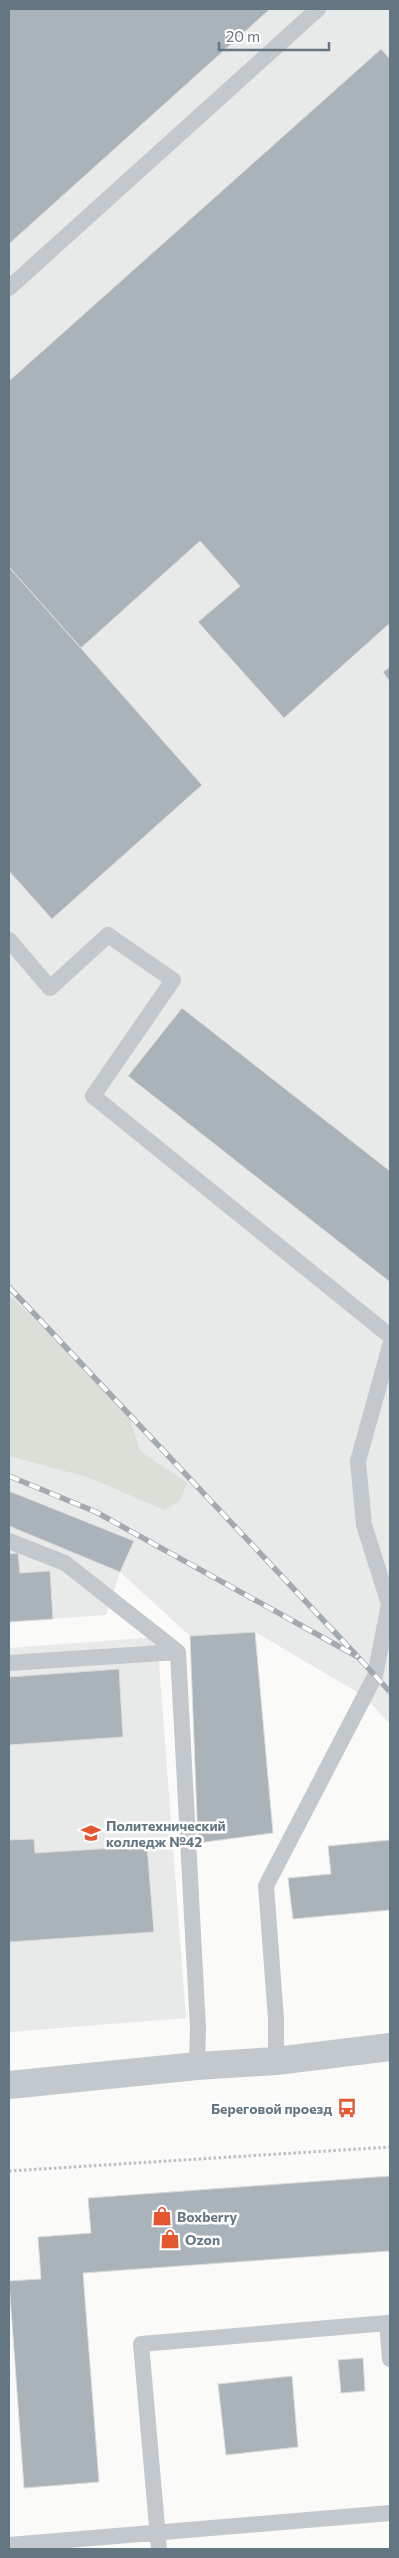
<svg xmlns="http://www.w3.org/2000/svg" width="399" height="2558" font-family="Commissioner,sans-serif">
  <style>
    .built { fill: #e8e9e9 }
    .green { fill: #dadfd7 }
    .building { fill: #aab3b9; stroke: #dcdcda }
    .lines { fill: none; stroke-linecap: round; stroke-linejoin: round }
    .path { stroke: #bbbfc2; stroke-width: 3; stroke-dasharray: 2.5 2.5; stroke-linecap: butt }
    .service { stroke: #c3c8cc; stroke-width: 16 }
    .tertiary { stroke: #c3c8cc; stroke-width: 28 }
    .rail-casing { stroke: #a2aab0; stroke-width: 5.5 }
    .rail { stroke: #fff; stroke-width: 4; stroke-dasharray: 11; stroke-linecap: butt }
    .labels { text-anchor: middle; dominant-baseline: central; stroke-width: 5; stroke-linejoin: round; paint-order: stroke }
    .poi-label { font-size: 14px; font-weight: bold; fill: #657683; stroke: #fff; text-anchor: start }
  </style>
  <rect width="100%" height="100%" fill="#fafaf8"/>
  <!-- built -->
  <path class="built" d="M9 9H390V1724L364 1696 255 1632 190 1636 120 1572 106 1615 9 1622Z
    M157 1637 186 2018 9 2032V1648Z"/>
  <!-- green -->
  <path class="green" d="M9 1295 105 1385 128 1413 140 1451 187 1483 180 1500 165 1510 87 1477 9 1456Z"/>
  <!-- building -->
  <path class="building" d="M9 9H270L9 244Z
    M381 49 390 59V623L284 718 198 622 240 586 200 541 81 648 9 567V381Z
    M9 567 202 785 52 919 9 871Z
    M390 667V682L383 672Z
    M182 1008 390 1171V1282L128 1076Z
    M9 1491 134 1541 120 1572 9 1526Z
    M18 1553 20 1573 50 1571 53 1619 9 1622V1554Z
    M255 1632 273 1833 198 1843 190 1636Z
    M119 1669 123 1737 9 1745V1677Z
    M34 1839 35 1853 147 1846 154 1932 9 1942V1840Z
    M390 1840V1910L293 1919 288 1878 331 1874 328 1846Z
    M390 2176V2251L83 2273 99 2482 24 2488 9 2281 41 2279 38 2237 91 2233 88 2198Z
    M363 2358 365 2391 341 2393 338 2360Z
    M292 2376 298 2447 226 2455 218 2384Z"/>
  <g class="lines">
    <!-- path -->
    <path class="path" d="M9 2171 390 2147"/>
    <!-- service -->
    <path class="service" d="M9 288 318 9
      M9 940 50 988 108 935 173 980 93 1096 390 1336
      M9 1541 65 1563 178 1652 198 2028 197 2066
      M9 1663 178 1652
      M276 2061V2019L266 1886 375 1676 389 1604 364 1525 358 1461 390 1346
      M9 2545 390 2513
      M159 2549 141 2344 387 2323 390 2359"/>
    <!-- tertiary -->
    <path class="tertiary" d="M9 2085 197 2066 276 2061 390 2047"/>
    <defs>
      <path id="rail" d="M9 1287 358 1657
        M9 1476 96 1512 358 1657 390 1692"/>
    </defs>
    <!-- rail casing -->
    <use href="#rail" class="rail-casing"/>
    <!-- rail -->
    <use href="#rail" class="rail"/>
  </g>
  <!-- icons -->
  <defs>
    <symbol id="university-bare" viewBox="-9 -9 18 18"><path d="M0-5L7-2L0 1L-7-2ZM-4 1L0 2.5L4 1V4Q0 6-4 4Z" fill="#e4572e" stroke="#fff" stroke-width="2.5" paint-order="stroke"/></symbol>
    <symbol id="bus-bare" viewBox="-9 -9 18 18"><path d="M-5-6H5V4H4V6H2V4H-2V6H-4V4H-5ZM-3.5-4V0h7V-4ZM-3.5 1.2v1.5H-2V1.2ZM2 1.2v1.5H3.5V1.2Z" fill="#e4572e" stroke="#fff" stroke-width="2.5" paint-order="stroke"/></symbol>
    <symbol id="shop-bare" viewBox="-9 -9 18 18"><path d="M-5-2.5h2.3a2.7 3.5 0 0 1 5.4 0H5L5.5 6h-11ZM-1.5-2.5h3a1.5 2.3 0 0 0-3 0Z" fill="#e4572e" stroke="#fff" stroke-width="2.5" paint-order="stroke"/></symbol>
  </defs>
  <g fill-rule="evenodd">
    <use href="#university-bare" x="77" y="1819" width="28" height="28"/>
    <use href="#bus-bare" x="333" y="2094" width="28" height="28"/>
    <use href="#shop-bare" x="148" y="2202" width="28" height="28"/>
    <use href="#shop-bare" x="156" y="2225" width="28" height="28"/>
  </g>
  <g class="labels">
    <!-- poi labels -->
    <g class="poi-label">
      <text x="106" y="1825">Политехнический<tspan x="106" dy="16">колледж №42</tspan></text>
      <text x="332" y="2108" text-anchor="end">Береговой проезд</text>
      <text x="177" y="2216">Boxberry</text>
      <text x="185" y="2239">Ozon</text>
    </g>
  </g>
  <!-- border -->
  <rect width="399" height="2558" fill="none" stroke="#657683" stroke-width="20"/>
  <!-- scale -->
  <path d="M219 42v8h110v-8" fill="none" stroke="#657683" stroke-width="2.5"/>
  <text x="226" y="42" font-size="15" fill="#657683" stroke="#ffffff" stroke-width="4" paint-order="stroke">20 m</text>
</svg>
